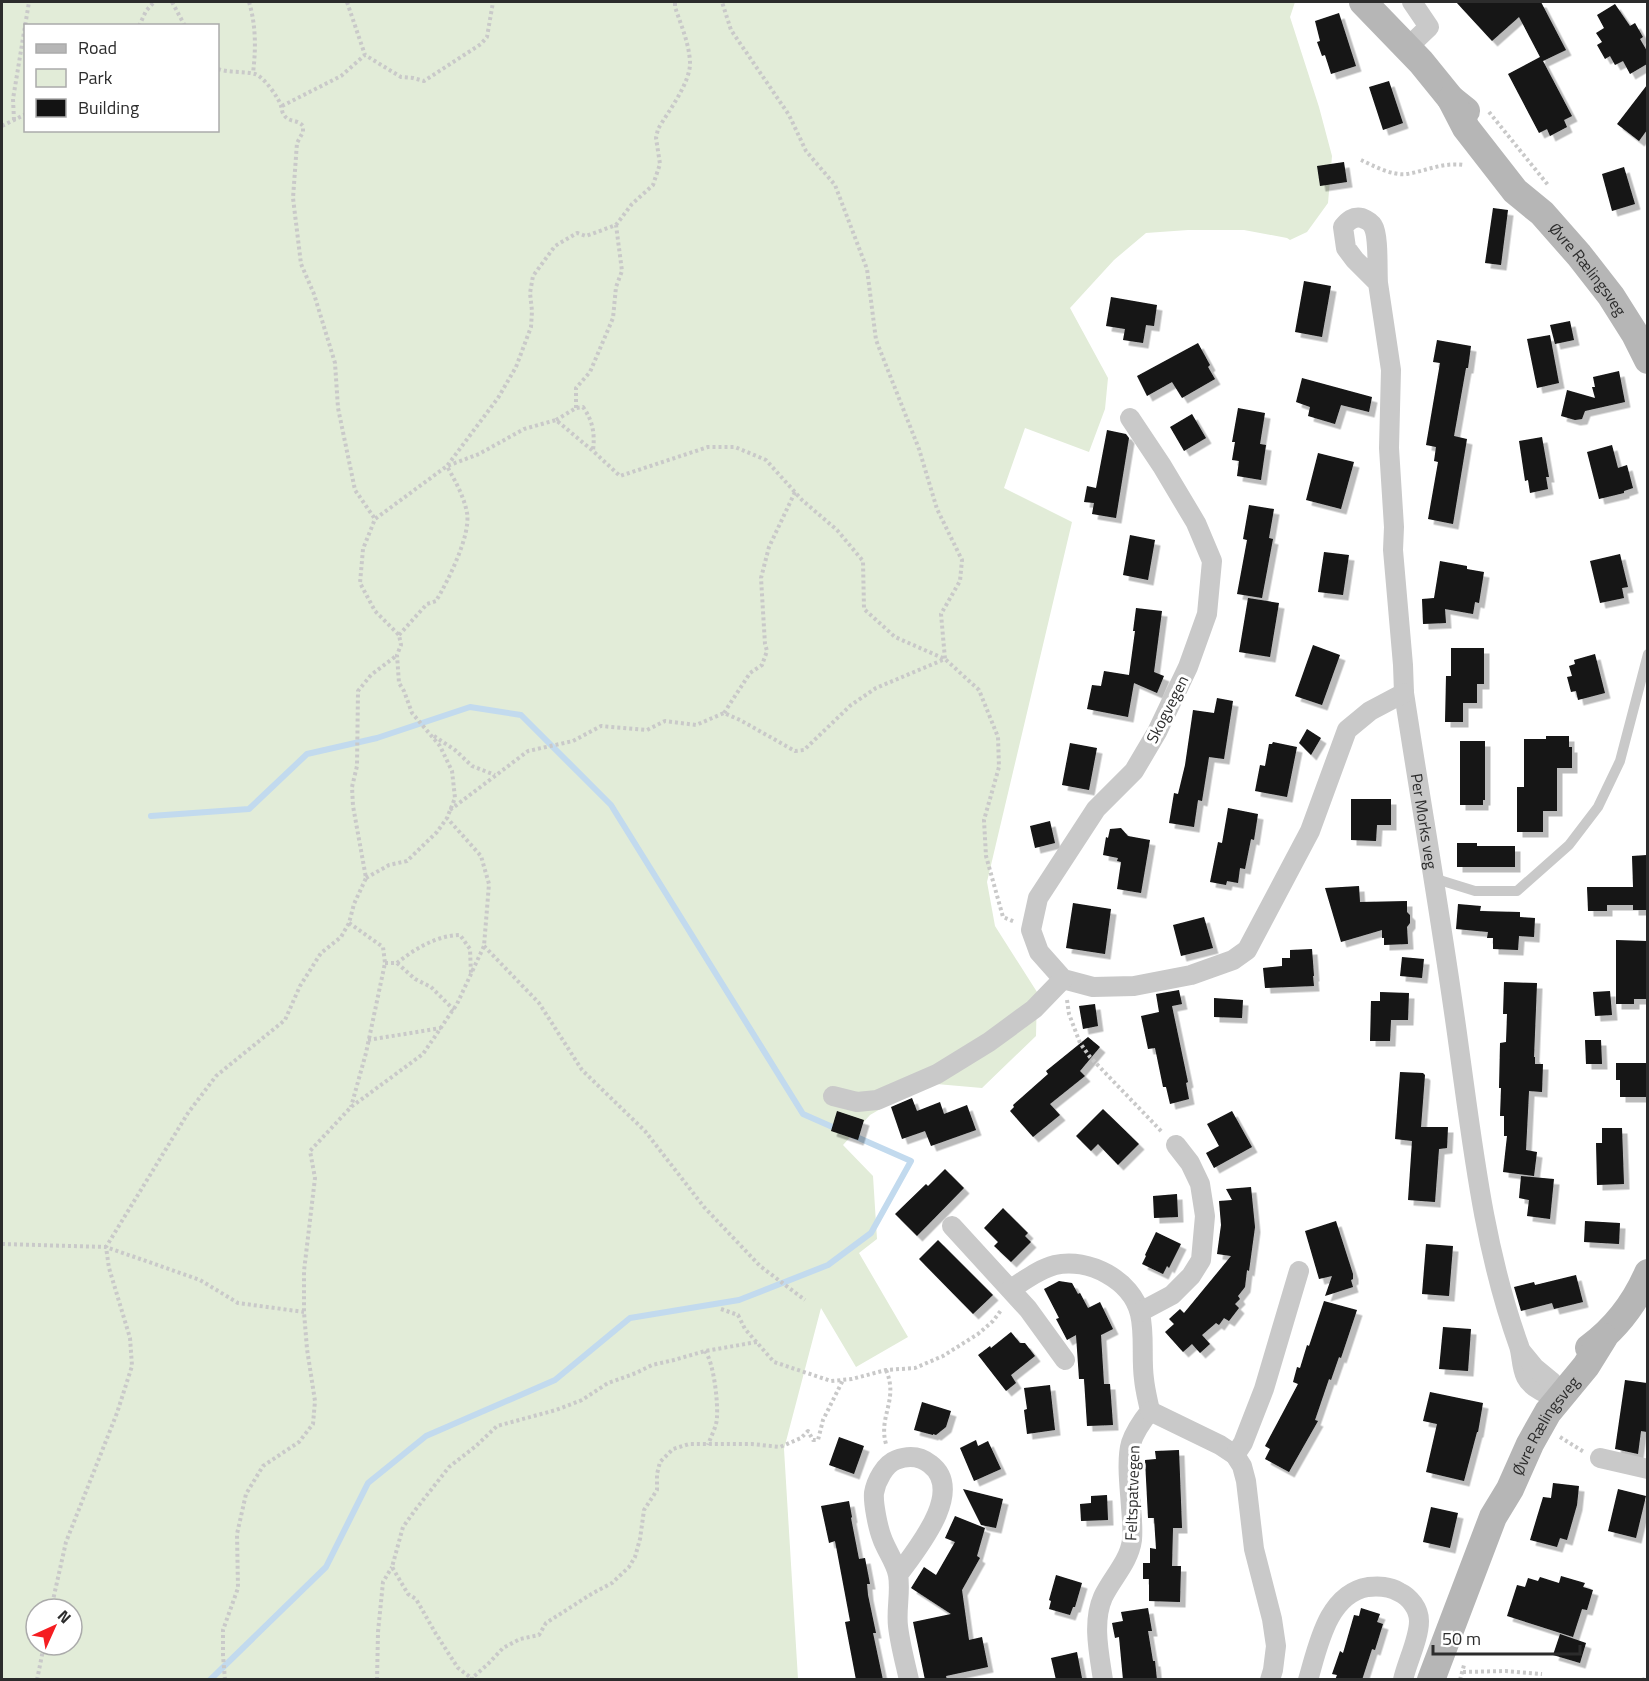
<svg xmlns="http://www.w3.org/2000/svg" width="1649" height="1681" font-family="'Titillium Web',sans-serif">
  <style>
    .green { fill: #e2ecd8; fill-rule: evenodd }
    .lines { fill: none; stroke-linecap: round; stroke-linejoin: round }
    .stream { stroke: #c2daee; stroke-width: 6 }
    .building { fill: #131313; filter: url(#shadow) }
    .path { stroke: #c9c9c9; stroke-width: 4; stroke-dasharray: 3 3; stroke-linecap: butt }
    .lane { stroke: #c9c9c9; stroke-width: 10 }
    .street { stroke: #c9c9c9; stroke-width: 20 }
    .secondary { stroke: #b6b6b6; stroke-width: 28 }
    .labels { text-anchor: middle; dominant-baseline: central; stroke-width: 6; stroke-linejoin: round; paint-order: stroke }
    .street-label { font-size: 16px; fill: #2c2c2c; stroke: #fff }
  </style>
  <defs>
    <filter id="shadow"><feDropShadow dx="5.5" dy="5.5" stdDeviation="0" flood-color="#0004"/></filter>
  </defs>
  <rect width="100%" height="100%" fill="#fff"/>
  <!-- green -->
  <path class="green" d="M2 2H1295L1290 17 1319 107 1332 156 1328 203 1307 232 1290 240 1287 238 1244 230H1188L1146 233 1114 260 1070 308 1108 378 1105 409 1089 452 1025 428 1004 488 1072 522 987 882 995 926 1037 992 1036 1036 982 1088 925 1083 870 1115 843 1145 873 1176 877 1239 859 1253 908 1337 856 1367 821 1308 784 1449 798 1679 2 1680ZM26 26H218V130H26ZM36 1609H72V1645H36Z"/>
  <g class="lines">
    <!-- stream -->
    <path class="stream" d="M151 816 249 809 307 754 377 738 470 707 521 715 611 805 803 1114 837 1129
      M210 1680 326 1567 368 1483 426 1436 555 1380 630 1318 739 1300 828 1265 871 1233 911 1161 852 1135"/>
  </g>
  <!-- building -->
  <path class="building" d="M1456 2H1541L1566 50 1543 61 1572 116 1564 120 1567 127 1550 136 1547 129 1539 133 1508 74 1540 57 1519 17 1492 41Z
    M1615 4 1630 26 1635 23 1643 37 1640 39 1647 51V64L1630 74 1623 61 1615 65 1610 56 1605 59 1597 45 1602 42 1596 33 1604 28 1597 15Z
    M1339 13 1356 66 1331 74 1325 55 1322 56 1317 42 1320 41 1315 21Z
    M1389 81 1403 123 1383 130 1369 87Z
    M1647 85V130L1639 141 1617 124Z
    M1344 162 1347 182 1320 186 1317 166Z
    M1624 167 1635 204 1612 211 1602 174Z
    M1493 208 1508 210 1501 265 1485 263Z
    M1304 281 1331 286 1322 337 1295 332Z
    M1111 297 1157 305 1154 326 1146 325 1143 343 1123 340 1125 329 1106 326Z
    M1570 321 1574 340 1555 344 1550 325Z
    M1550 335 1559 383 1537 388 1527 339Z
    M1437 340 1471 346 1468 368H1466L1454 436 1467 439 1453 524 1428 519 1438 462 1434 461 1436 447 1426 445 1440 363 1433 362Z
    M1198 343 1210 365 1208 367 1215 379 1182 398 1172 382 1147 396 1137 376Z
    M1619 371 1625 402 1585 411 1582 419 1575 420 1561 416 1567 390 1595 398 1592 387H1595L1593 377Z
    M1302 378 1372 397 1369 412 1341 405 1335 424 1308 416 1310 407 1296 402Z
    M1238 408 1265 413 1260 444 1266 445 1261 480 1237 476 1239 461 1232 460 1235 442H1232Z
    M1192 414 1206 438 1184 451 1170 427Z
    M1107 430 1126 434 1129 438 1116 518 1092 514 1094 503 1084 502 1087 486 1096 488Z
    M1542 437 1549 477H1546L1548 489 1530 493 1528 480 1525 481 1519 441Z
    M1612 445 1618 468 1627 465 1633 488 1624 491V493L1599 499 1587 452Z
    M1318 453 1354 462 1341 509 1306 500Z
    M1249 505 1274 509 1269 538 1273 539 1262 598 1237 594 1247 540 1243 539Z
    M1130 535 1155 540 1148 580 1123 575Z
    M1324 552 1349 555 1343 595 1318 592Z
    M1620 554 1628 587 1622 588 1624 598 1600 603 1590 561Z
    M1440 561 1467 566V569L1484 572 1479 603 1475 602 1473 614 1445 609 1446 623 1423 624 1422 599 1434 598Z
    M1248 598 1279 603 1270 657 1239 652Z
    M1136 608 1162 611 1154 672 1164 676 1157 693 1134 683 1128 717 1087 709 1092 685 1101 686 1104 671 1129 675 1135 631H1133Z
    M1313 645 1340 655 1322 705 1295 696Z
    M1451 648H1484V684H1477V703H1463V722H1445L1446 676H1451Z
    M1595 654 1605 693 1578 700 1576 691 1571 692 1567 677 1572 676 1569 666 1575 664 1574 660Z
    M1217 698 1233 701 1224 759 1209 757 1202 801 1198 800 1194 827 1169 823 1174 793 1178 794 1185 765 1193 710 1214 713Z
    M1307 729 1321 738 1311 755 1299 743Z
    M1546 736H1569V747H1572V768H1557V811H1543V832H1517V787H1524V739H1546Z
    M1460 741H1485V800H1483V805H1460Z
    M1273 742 1297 747 1287 797 1255 791 1260 765 1265 766 1269 744H1272Z
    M1070 743 1097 748 1089 790 1062 785Z
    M1351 799H1391V825H1377L1376 841 1351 840Z
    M1228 808 1258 814 1254 840 1251 839 1245 869 1240 868 1238 883 1227 881 1226 885 1210 882 1218 842 1222 843Z
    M1050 821 1055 843 1035 848 1030 826Z
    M1121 828 1128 836 1150 840 1141 893 1117 889 1121 862 1117 861 1118 858 1103 855 1106 837 1108 838 1110 829Z
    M1457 843H1477V846H1515V867H1457Z
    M1647 855V910H1633V905H1607V911H1588L1587 887H1633L1632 856Z
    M1359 886 1360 902 1407 901V912L1410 915V923L1407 927 1408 944 1384 945V938H1382V930L1341 942 1325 888Z
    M1073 903 1111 909 1105 954 1066 948Z
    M1458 904 1481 906 1480 911 1520 912V917L1535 918 1534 937 1519 936 1518 950 1493 949V938H1487L1488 932 1456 929Z
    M1204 917 1213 948 1181 956 1173 925Z
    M1616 940 1647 941V990H1646V999H1634V1004H1616Z
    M1312 949 1314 976H1313L1314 986 1265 988 1263 968 1282 966V958H1290V950Z
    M1402 957 1424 959 1422 978 1400 976Z
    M1504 982 1537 983 1534 1057H1535V1064H1543L1542 1092 1529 1091 1526 1150 1537 1152 1534 1176 1503 1172 1507 1136H1504V1116H1500L1501 1088H1499L1500 1043 1506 1042 1507 1014H1503Z
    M1179 990 1182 1004 1172 1006 1188 1082 1186 1083 1189 1099 1170 1104 1166 1087H1163L1155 1048 1148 1049 1141 1016 1159 1012 1156 994Z
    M1610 991 1612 1015 1595 1016 1593 992Z
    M1380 992 1409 993 1408 1020H1391L1390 1041H1370L1371 1001H1380Z
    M1214 998 1243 1000 1242 1018 1214 1017Z
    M1095 1004 1098 1026 1083 1029 1079 1006Z
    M1088 1037 1100 1047 1080 1071 1085 1076 1050 1104 1060 1115 1033 1137 1010 1111 1014 1107 1013 1105 1048 1074 1046 1071Z
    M1585 1040H1601L1602 1064H1586Z
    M1616 1063H1646L1647 1097H1620V1080H1616Z
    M1400 1072 1423 1073 1425 1075 1421 1127H1448L1447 1148 1439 1149 1435 1202 1408 1200 1412 1141 1395 1139Z
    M912 1098 917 1111 940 1102 944 1114 967 1105 976 1130 931 1146 925 1131 902 1139 891 1107Z
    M1103 1109 1139 1144 1118 1165 1098 1144 1091 1151 1076 1136Z
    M837 1111 864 1120 858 1140 831 1131Z
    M1232 1111 1252 1147 1214 1168 1206 1153 1219 1146 1207 1124Z
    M1602 1128H1622L1624 1184 1597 1185 1596 1143H1602Z
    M945 1169 964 1188 917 1236 895 1214 926 1184 928 1186Z
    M1521 1176 1554 1179 1550 1219 1527 1216 1529 1200 1519 1198Z
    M1251 1187 1255 1227 1249 1271 1247 1270 1245 1287 1238 1296 1240 1299 1235 1304 1239 1308 1229 1321 1224 1318 1219 1325 1216 1323 1202 1335 1210 1344 1200 1353 1192 1344 1183 1352 1165 1332 1174 1324 1169 1319 1180 1309 1184 1313 1231 1256 1217 1254 1221 1225 1219 1201 1232 1200 1226 1189Z
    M1177 1194 1178 1217 1154 1218 1153 1196Z
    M1003 1208 1028 1233 1025 1236 1031 1242 1011 1262 994 1246 998 1242 984 1228Z
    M1336 1221 1353 1274V1279L1351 1280 1353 1287 1325 1296 1332 1276 1319 1279 1305 1231Z
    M1585 1221 1620 1223 1619 1244 1584 1242Z
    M1156 1232 1181 1244 1169 1268 1167 1266 1163 1274 1142 1264 1146 1256 1145 1255Z
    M938 1240 993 1295 973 1314 919 1259Z
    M1426 1244 1453 1246 1449 1296 1422 1294Z
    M1576 1275 1583 1302 1554 1309 1552 1303 1521 1311 1514 1287 1534 1282 1535 1285Z
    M1059 1281 1072 1283 1078 1294 1080 1293 1088 1308 1100 1302 1113 1329 1101 1335 1104 1384H1110L1113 1425 1087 1426 1084 1379H1079L1076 1335 1067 1340 1056 1319 1059 1318 1044 1289Z
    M1324 1301 1357 1310 1341 1358 1339 1357 1331 1380 1329 1379 1315 1420 1318 1421 1289 1472 1265 1459 1270 1449 1265 1446 1298 1384 1293 1382 1297 1367 1300 1368 1307 1345 1309 1346Z
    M1443 1327 1471 1329 1468 1371 1439 1369Z
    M1011 1332 1020 1343H1025L1035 1356 1011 1375 1016 1383 1006 1391 978 1355 990 1346 991 1348Z
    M1625 1380 1647 1383V1432L1641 1431 1638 1454 1615 1449Z
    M1050 1385 1055 1430 1027 1434 1024 1410 1027 1409 1024 1388Z
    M1430 1392 1483 1403 1478 1432H1477L1464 1481 1426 1472 1437 1424 1423 1421Z
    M922 1402 951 1411 946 1427 936 1435 933 1434V1435L914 1430Z
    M839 1437 864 1446 854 1474 829 1465Z
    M976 1440 978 1446 988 1441 1001 1469 974 1481 960 1448Z
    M1179 1450 1182 1528H1173L1172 1566H1181L1180 1602 1149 1601V1579H1143V1563H1150V1548L1156 1549 1154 1518H1148L1145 1460 1156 1459 1155 1451Z
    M1553 1483 1579 1486 1577 1505 1567 1540 1560 1538 1557 1547 1530 1540 1543 1497 1551 1498Z
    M963 1489 1003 1499 996 1528 981 1525Z
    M1618 1489 1646 1496 1636 1538 1608 1531Z
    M1107 1495 1108 1520 1081 1521 1080 1504 1091 1503V1496Z
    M849 1501 852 1517 851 1518 859 1559 865 1558 870 1584H867L868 1595 876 1633H873L883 1680H856L845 1622 850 1621 835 1541 829 1543 821 1506Z
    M1431 1507 1458 1513 1450 1548 1423 1542Z
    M955 1516 985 1528 977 1556 980 1558 962 1590 969 1640 982 1637 988 1667 946 1676 947 1680H925L913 1622 951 1614 911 1588 924 1567 936 1575 955 1542 945 1538Z
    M1056 1575 1082 1583 1075 1607H1073L1070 1615 1049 1609 1051 1601 1049 1600Z
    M1561 1576 1585 1583 1583 1587 1593 1590 1587 1610 1582 1609 1573 1637 1507 1616 1517 1585 1525 1587 1528 1578 1538 1581 1540 1577 1559 1583Z
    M1148 1608 1152 1631H1148L1153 1661H1155L1157 1680H1123L1119 1637 1115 1638 1112 1623 1123 1621 1121 1612Z
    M1361 1608 1380 1614 1377 1622 1383 1624 1375 1650 1372 1649 1362 1680H1335L1337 1675 1332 1674 1340 1651 1343 1653 1354 1615 1359 1616Z
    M1560 1634 1586 1643 1580 1663 1553 1655Z
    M1077 1652 1082 1678 1074 1680H1056L1051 1658Z"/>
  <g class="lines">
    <!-- path -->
    <path class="path" d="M172 2 185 26
      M249 2C256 25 256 49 253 73
      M347 2 365 55 401 77 413 78 424 81 481 44 487 37 493 2
      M139 26 146 11 154 2
      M218 69C230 73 243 71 255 74 263 76 279 98 281 106 282 109 282 113 284 115 289 123 298 119 303 126V132L297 143 293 198 301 264 314 294 335 363 338 408 355 490 375 519
      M282 106 341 76 365 55
      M1489 112 1548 185
      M14 120 13 99 29 2
      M2 126 26 114
      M1361 160C1374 166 1392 176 1407 174 1426 171 1443 162 1464 165
      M576 408V388L590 372 613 318 616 287 622 271 616 225
      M556 420 576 408 583 407C593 421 595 434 593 451
      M399 635 427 604 436 601C448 581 471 535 467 513 464 496 455 481 447 466L498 398 516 367 531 327 532 311 530 293 533 276 555 246 577 233 586 236 616 225 632 204 653 185 660 164 656 138 658 129C668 112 691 82 690 62 689 43 681 25 675 7V2
      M724 713 750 673 762 665 767 651 765 644 761 578 769 547 795 492
      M434 736 455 750 472 766 495 775
      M450 810 528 751 573 741 601 726 647 730 665 721 696 725 724 713 740 720 795 751 804 750 851 705 876 688 945 659 941 614 960 581 962 560 937 509 919 449 876 340 867 269 835 185 806 151 789 115 731 30 722 2
      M366 878 389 865 407 861 437 832 447 818
      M349 923 383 947 385 963 366 1053 351 1107
      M484 946 539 1003 582 1070 645 1131 704 1207 760 1266 805 1300
      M385 963H397L415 979 431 987 454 1010
      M397 963C414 949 438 935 460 935L470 949 471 974
      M1067 1000 1069 1014 1080 1043 1090 1057 1162 1132
      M368 1040 441 1028
      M2 1244 106 1247 200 1280 238 1303 304 1312
      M721 1309 738 1315 745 1329 774 1362 831 1381 852 1379 886 1370 915 1368 943 1356 978 1334 993 1321 1002 1309
      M705 1351C714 1363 718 1402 717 1417 717 1426 711 1436 708 1445
      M886 1370C899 1400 878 1416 886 1444
      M1560 1437 1584 1452
      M51 1609 66 1542 117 1413 132 1366 130 1338 109 1268 106 1247 188 1113 216 1076 285 1020 300 986 321 953 341 937 349 923 354 904 366 878 353 806 352 787 357 766 358 691 371 675 396 656
      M1463 1672 1506 1671 1542 1674
      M37 1680 44 1645
      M225 1680 223 1655V1630L238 1588 237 1534 246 1494 263 1466 299 1442 313 1424 315 1401 307 1349 304 1312V1271L315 1178 310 1151 351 1107 423 1054 457 1004 484 946 489 884 481 856 447 818 455 798 452 771 440 746 412 713 404 691 399 683 397 655 401 645 399 635 375 611 360 583 363 549 375 519 447 466 479 454 524 429 556 420 593 451 620 476 708 447H735L766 460 802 500 837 530 863 561 864 609 895 637 945 659 979 690 998 737 999 767 984 820 986 856 1003 917 1015 922
      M377 1680 378 1632 383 1582 392 1567
      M470 1680 489 1663 503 1648 520 1639 539 1635 546 1623 593 1593 612 1583 629 1567 635 1557 640 1539 644 1510 657 1490V1474L660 1462 673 1449 689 1444H752L780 1447 801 1438 808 1431 813 1440H818L823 1420 843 1380
      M474 1680 458 1668 436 1634 416 1599 408 1594 392 1567 403 1527 416 1509 449 1467 476 1446 497 1426 556 1410 582 1400 608 1383 636 1373 652 1365 674 1360 705 1351 757 1342
      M1460 1680 1464 1665
      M1642 1680 1648 1678"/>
    <!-- lane -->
    <path class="lane" d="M1433 878 1475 891H1517L1569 845 1598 807 1620 761 1648 654"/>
    <!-- street -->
    <g class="street">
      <path d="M1407 48 1429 27 1412 2"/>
      <path id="s1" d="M1378 283C1377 270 1379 236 1373 226 1371 222 1367 220 1362 218 1353 216 1348 221 1343 227L1346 248 1355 260 1378 283 1391 370 1389 448 1394 527 1393 550 1403 665 1404 693C1422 811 1443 929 1459 1048 1473 1148 1484 1249 1519 1346 1522 1355 1521 1367 1526 1377 1532 1389 1547 1394 1559 1398"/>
      <path d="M1130 418 1162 466 1196 523 1212 561 1207 614 1188 667 1157 732 1134 771 1096 809 1038 898 1031 930 1039 952 1063 979 1093 987 1134 986 1191 975 1233 960 1247 950 1310 831 1347 730 1370 711 1404 693"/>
      <path d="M833 1096 857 1102 877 1100 937 1074 989 1042 1034 1009 1063 979"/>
      <path d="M952 1226 1028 1309 1065 1360"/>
      <path d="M1011 1289C1025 1280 1039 1269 1055 1265 1088 1257 1132 1280 1140 1314 1145 1335 1141 1358 1144 1379 1145 1390 1148 1401 1150 1411 1142 1421 1135 1431 1131 1443 1126 1460 1130 1490 1131 1507 1132 1519 1133 1528 1132 1540 1129 1562 1112 1578 1103 1597 1092 1622 1099 1653 1103 1680"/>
      <path d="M1140 1312 1172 1295 1191 1276 1201 1260 1205 1216 1200 1184 1190 1163 1176 1145"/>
      <path d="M1521 1351 1535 1368 1552 1382 1559 1398"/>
      <path d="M1150 1411 1220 1445 1235 1455 1242 1466 1246 1481 1254 1549 1272 1619 1276 1646 1273 1670 1270 1680"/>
      <path d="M1235 1455 1243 1443 1264 1389 1299 1271"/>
      <path d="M1600 1458 1648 1469"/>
      <path d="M898 1575C916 1550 966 1491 930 1464 920 1456 909 1455 896 1460 885 1464 876 1481 874 1493 873 1503 878 1528 882 1538 886 1550 896 1563 898 1575 901 1591 896 1609 898 1626 900 1644 905 1662 909 1680"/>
      <path d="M1308 1680C1318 1647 1327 1594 1368 1587 1379 1586 1389 1586 1399 1592 1410 1597 1419 1609 1419 1621 1419 1639 1407 1662 1403 1680"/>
    </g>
    <!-- secondary -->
    <g class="secondary">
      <path d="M1363 2 1421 62 1451 99 1466 111"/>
      <path id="s2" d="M1451 99 1466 128 1515 191 1542 213 1579 255 1611 296 1635 334 1648 360"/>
      <path d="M1589 1348C1615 1329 1635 1303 1648 1273"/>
      <path id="s3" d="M1431 1680 1493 1517 1510 1489 1530 1444 1548 1412 1586 1366 1604 1337"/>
    </g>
  </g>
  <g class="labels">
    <!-- street labels -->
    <g class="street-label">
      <text stroke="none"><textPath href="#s2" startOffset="220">Øvre Rælingsveg</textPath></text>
      <text transform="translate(1167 709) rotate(-63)">Skogvegen</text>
      <text stroke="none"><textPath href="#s1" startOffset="704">Per Morks veg</textPath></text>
      <text stroke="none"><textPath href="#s3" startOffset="280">Øvre Rælingsveg</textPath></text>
      <text transform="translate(1132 1493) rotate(-88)">Feltspatvegen</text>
    </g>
  </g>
  <!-- border -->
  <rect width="1649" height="1681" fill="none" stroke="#2c2c2c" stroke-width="6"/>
  <!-- legend -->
  <rect x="24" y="24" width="195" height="108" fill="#ffffff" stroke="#ababab" stroke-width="1.5"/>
  <rect x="36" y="44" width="30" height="9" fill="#b6b6b6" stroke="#ababab" stroke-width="1.5"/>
  <text x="78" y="54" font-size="18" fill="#2c2c2c">Road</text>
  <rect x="36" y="69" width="30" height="18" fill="#e2ecd8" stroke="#ababab" stroke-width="1.5"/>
  <text x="78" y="84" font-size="18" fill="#2c2c2c">Park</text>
  <rect x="36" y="99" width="30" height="18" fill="#131313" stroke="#ababab" stroke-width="1.5"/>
  <text x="78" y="114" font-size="18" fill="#2c2c2c">Building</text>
  <!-- north arrow -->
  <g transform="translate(54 1627) rotate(45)"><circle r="28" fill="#ffffff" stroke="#ababab" stroke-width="1.5"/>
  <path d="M0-4.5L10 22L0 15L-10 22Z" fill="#f51d21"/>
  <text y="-9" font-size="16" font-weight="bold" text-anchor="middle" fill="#2c2c2c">N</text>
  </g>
  <!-- scale -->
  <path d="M1433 1645v9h147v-9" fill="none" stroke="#2c2c2c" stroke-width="3"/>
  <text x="1442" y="1645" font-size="18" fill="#2c2c2c" stroke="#ffffff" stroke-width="4.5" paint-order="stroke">50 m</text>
</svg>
